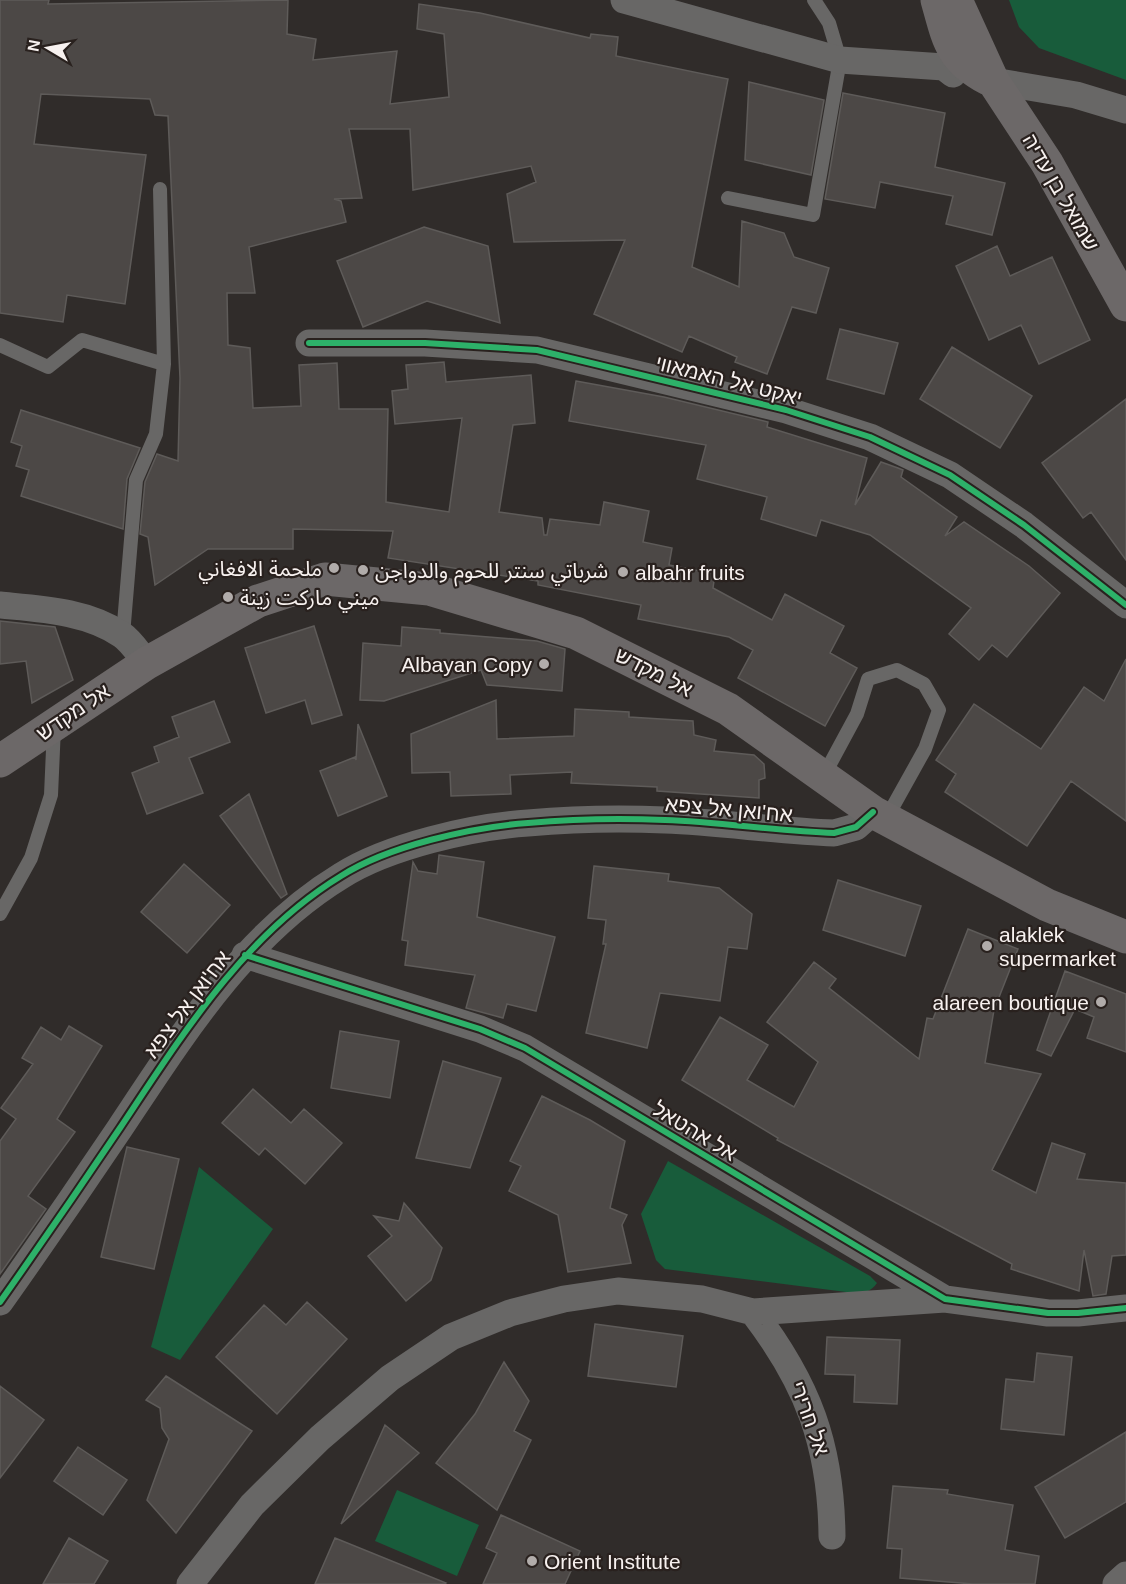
<svg xmlns="http://www.w3.org/2000/svg" width="1126" height="1584" font-family="Helvetica,'Noto Sans Arabic','Noto Sans Hebrew',sans-serif">
  <style>
    .green { fill: #185c3b }
    .building { fill: #4c4846; stroke: #5e5b59; stroke-width: 1.5 }
    .lines { fill: none; stroke-linecap: round; stroke-linejoin: round }
    .lane { stroke: #686766; stroke-width: 14 }
    .street { stroke: #686766; stroke-width: 27 }
    .secondary { stroke: #6c6868; stroke-width: 33 }
    .cycleway-casing { stroke: #29211e; stroke-width: 10 }
    .cycleway { stroke: #2db169; stroke-width: 6 }
    .poi-dot { fill: #b1acaa; stroke: #29211e; stroke-width: 2 }
    .labels { text-anchor: middle; dominant-baseline: central; stroke-width: 4.5; stroke-linejoin: round; paint-order: stroke }
    .street-label { font-size: 21px; fill: #f7f1ef; stroke: #29211e }
    .poi-label { font-size: 21px; fill: #f7f1ef; stroke: #29211e; text-anchor: start }
  </style>
  <rect width="100%" height="100%" fill="#302c2a"/>
  <!-- green -->
  <path class="green" d="M1009 0H1126V80L1039 48 1019 27Z
    M668 1161 870 1276 877 1283C871 1292 864 1293 854 1293L665 1269 656 1260 641 1214Z
    M199 1167 273 1229 180 1360 151 1347Z
    M397 1490 479 1525 457 1576 375 1541Z"/>
  <!-- building -->
  <path class="building" d="M0 0H49L48 4 288 0 287 34 316 39 313 60 397 51 390 104 449 97 444 34 417 29 419 4 480 13 590 38 591 34 618 37 616 56 728 79 692 267 739 287 742 221 784 233 794 257 829 268 816 313 792 307 767 374 735 362 737 357 689 336 682 352 594 314 625 240 514 242 507 194 536 182 531 166 413 190 410 129H349L362 198 334 199 341 201 346 222 249 247 255 293H227L228 345 250 348 253 408 301 406 299 365 337 363 339 409H388L386 502 449 512 462 418 395 424 392 391 408 389 406 365 444 362 446 382 531 375 535 423 513 425 499 512 542 518 544 535H547L550 519 600 525 604 502 649 511 643 542 672 548 669 565 715 574 713 588 772 620 785 594 844 626 830 653 857 668 825 726 738 678 753 650 729 637 638 619 641 605 538 585V581L388 558 393 531 293 529V549H208L155 585 148 537 140 534 145 482 157 454 178 461 180 378 168 116 155 115 150 99 41 94 34 144 146 155 125 304 67 295 63 322 0 313Z
    M749 82 824 100 811 175 745 160Z
    M843 93 945 113 935 167 1005 183 992 235 946 224 953 196 880 182 875 208 825 199Z
    M424 227 488 246 500 323 427 301 363 327 337 261Z
    M997 246 1010 276 1052 257 1090 340 1039 364 1021 325 989 340 956 266Z
    M840 329 898 343 884 394 827 379Z
    M952 347 1032 396 1000 448 920 399Z
    M576 381 664 397 768 422 767 427 867 458 855 505 881 462 898 468 903 470 901 477 957 517 945 536 964 522 1029 566 1060 593 1007 657 992 645 979 660 949 634 971 608 870 535 821 520 816 536 761 519 767 497 697 479 706 445 569 421Z
    M1126 399V560L1091 512 1083 518 1042 463Z
    M21 410 140 448 127 479 123 529 21 496 29 470 16 466 22 446 11 442Z
    M0 621 55 627 73 680 32 703 26 661 0 664Z
    M314 626 342 715 312 724 305 700 266 713 245 648Z
    M402 627 440 630V633L537 641 565 649 562 691 487 685 481 670 384 701 360 700 363 643 401 646Z
    M1126 659V821L1071 781 1027 846 945 792 956 774 936 760 974 704 1041 749 1084 687 1104 701Z
    M496 700 497 739 574 736 575 709 629 712V717L693 721 694 735 716 740 714 751 754 755 764 764 765 778 759 780V798L657 791V787L571 783 572 772 510 775 511 794 451 796 450 772 412 773 411 734Z
    M214 701 230 742 189 758 203 793 147 814 132 773 159 762 154 747 179 737 172 717Z
    M358 724 387 796 338 816 320 771 355 757 356 760Z
    M249 794 287 894 281 898 220 816Z
    M439 855 484 862 477 917 555 937 536 1011 507 1004 503 1018 466 1008 475 975 405 965 408 941 402 940 413 862 418 871 437 874Z
    M184 864 230 905 187 953 141 912Z
    M594 866 669 874 668 881 719 888 752 914 747 949 728 947 720 1001 660 993 647 1048 586 1033 606 944H603L606 920 588 918Z
    M838 880 921 906 905 956 823 930Z
    M968 929 1018 949 994 1010 985 1063 1041 1074 992 1170 1036 1193 1052 1143 1085 1154 1077 1179 1126 1183V1255L1112 1256 1106 1294 1093 1296 1084 1250 1079 1291 1011 1269 1012 1264 777 1140 778 1138 682 1080 720 1017 768 1045 747 1080 794 1107 818 1062 767 1022 814 962 836 979 829 988 919 1059 927 1018 933 1019Z
    M1065 971 1126 994V1052L1087 1038 1094 1017 1075 1009 1051 1056 1037 1050Z
    M69 1026 102 1046 57 1119 75 1132 28 1196 46 1209 0 1274V1141L16 1119 1 1108 33 1064 22 1058 41 1027 61 1040Z
    M340 1031 399 1041 390 1098 331 1088Z
    M443 1061 501 1078 470 1168 416 1158Z
    M253 1089 291 1123 304 1109 342 1143 305 1184 265 1148 259 1155 222 1123Z
    M542 1096 590 1120 625 1141 610 1208 627 1215 622 1225 631 1263 568 1272 558 1215 509 1191 521 1166 510 1161Z
    M127 1147 179 1159 154 1269 101 1257Z
    M404 1203 442 1248 431 1280 406 1301 368 1256 392 1236 374 1216 399 1221Z
    M307 1302 347 1339 277 1414 216 1357 264 1305 286 1325Z
    M595 1324 683 1336 676 1387 588 1376Z
    M827 1337 900 1340 897 1404 854 1402 855 1375 825 1374Z
    M1037 1353 1072 1357 1064 1435 1001 1429 1006 1379 1034 1382Z
    M504 1362 529 1401 514 1431 531 1440 497 1510 436 1463 475 1414Z
    M166 1376 252 1431 176 1533 147 1500 169 1439 162 1428 160 1408 146 1400Z
    M0 1386 44 1420 0 1478Z
    M385 1425 419 1453 341 1524Z
    M1126 1432V1502L1065 1538 1035 1487Z
    M78 1447 127 1480 103 1515 54 1481Z
    M893 1486 948 1490 947 1494 1013 1505 1005 1550 1039 1556 1035 1584H973L900 1578 902 1549 887 1548Z
    M501 1515 580 1551 565 1584H483L497 1553 486 1548Z
    M69 1538 108 1561 94 1584H43Z
    M335 1538 446 1583 445 1584H315Z"/>
  <g class="lines">
    <!-- lane -->
    <path class="lane" d="M728 198 813 215 840 60 829 23 814 0
      M0 345 48 367 82 340 164 364
      M123 635 136 480 156 434 164 364 160 189
      M823 777 857 714 868 679 897 670 924 684 939 710 925 749 886 819
      M0 914 31 858 51 795 54 727"/>
    <!-- street -->
    <path class="street" d="M624 0 840 60 944 67 953 74
      M993 81 1076 95 1126 110
      M309 343H425L537 350 786 410 870 437 950 475 1024 525 1126 605
      M0 605C41 609 87 611 122 635 131 641 139 654 147 663
      M245 955 480 1029 525 1048 945 1299 1048 1313H1078L1126 1308
      M0 1302C41 1244 81 1186 120 1128 182 1035 244 935 341 876 388 846 472 827 528 823 573 819 619 818 665 820 721 822 777 831 834 833L856 827 873 812
      M753 1312C808 1384 831 1445 832 1536
      M190 1584 252 1505 320 1438 390 1378 451 1337 510 1313 564 1299 618 1291 702 1299 753 1312 945 1299
      M1116 1584 1126 1575"/>
    <!-- secondary -->
    <path class="secondary" d="M937 0C948 39 950 59 988 79
      M956 0 993 81 1047 163 1126 305
      M0 761 147 663 258 601 325 579 429 589 576 633 728 709 873 812 1047 905 1126 937"/>
    <defs>
      <path id="cycleway" d="M309 343H425L537 350 786 410 870 437 950 475 1024 525 1126 605
        M245 955 480 1029 525 1048 945 1299 1048 1313H1078L1126 1308
        M0 1302C41 1244 81 1186 120 1128 182 1035 244 935 341 876 388 846 472 827 528 823 573 819 619 818 665 820 721 822 777 831 834 833L856 827 873 812"/>
    </defs>
    <!-- cycleway casing -->
    <use href="#cycleway" class="cycleway-casing"/>
    <!-- cycleway -->
    <use href="#cycleway" class="cycleway"/>
  </g>
  <!-- markers -->
  <g class="poi-dot">
    <circle cx="334" cy="568" r="6"/>
    <circle cx="363" cy="570" r="6"/>
    <circle cx="623" cy="572" r="6"/>
    <circle cx="228" cy="597" r="6"/>
    <circle cx="544" cy="664" r="6"/>
    <circle cx="987" cy="946" r="6"/>
    <circle cx="1101" cy="1002" r="6"/>
    <circle cx="532" cy="1561" r="6"/>
  </g>
  <g class="labels">
    <!-- street labels -->
    <g class="street-label">
      <text transform="translate(1061 192) rotate(60)">שמואל בן עדיה</text>
      <text transform="translate(729 380) rotate(14)">יאקט אל האמאווי</text>
      <text transform="translate(654 672) rotate(27)">אל מקדש</text>
      <text transform="translate(73 712) rotate(-34)">אל מקדש</text>
      <text transform="translate(729 809) rotate(5)">אח'ואן אל צפא</text>
      <text transform="translate(187 1004) rotate(-53)">אח'ואן אל צפא</text>
      <text transform="translate(695 1131) rotate(31)">אל אהטאל</text>
      <text transform="translate(810 1418) rotate(70)">אל חרירי</text>
    </g>
    <!-- poi labels -->
    <g class="poi-label">
      <text x="322" y="568" text-anchor="end">ملحمة الافغاني</text>
      <text x="375" y="570">شرباتي سنتر للحوم والدواجن</text>
      <text x="635" y="572">albahr fruits</text>
      <text x="240" y="597">ميني ماركت زينة</text>
      <text x="532" y="664" text-anchor="end">Albayan Copy</text>
      <text x="999" y="934">alaklek<tspan x="999" dy="24">supermarket</tspan></text>
      <text x="1089" y="1002" text-anchor="end">alareen boutique</text>
      <text x="544" y="1561">Orient Institute</text>
    </g>
  </g>
  <!-- north arrow -->
  <g transform="translate(48 48) rotate(280)" stroke="#29211e" stroke-width="4.5" paint-order="stroke">
  <path d="M0-4.5L10 22L0 15L-10 22Z" fill="#f7f1ef"/>
  <text y="-9" font-size="16" font-weight="bold" text-anchor="middle" fill="#f7f1ef">N</text>
  </g>
</svg>
